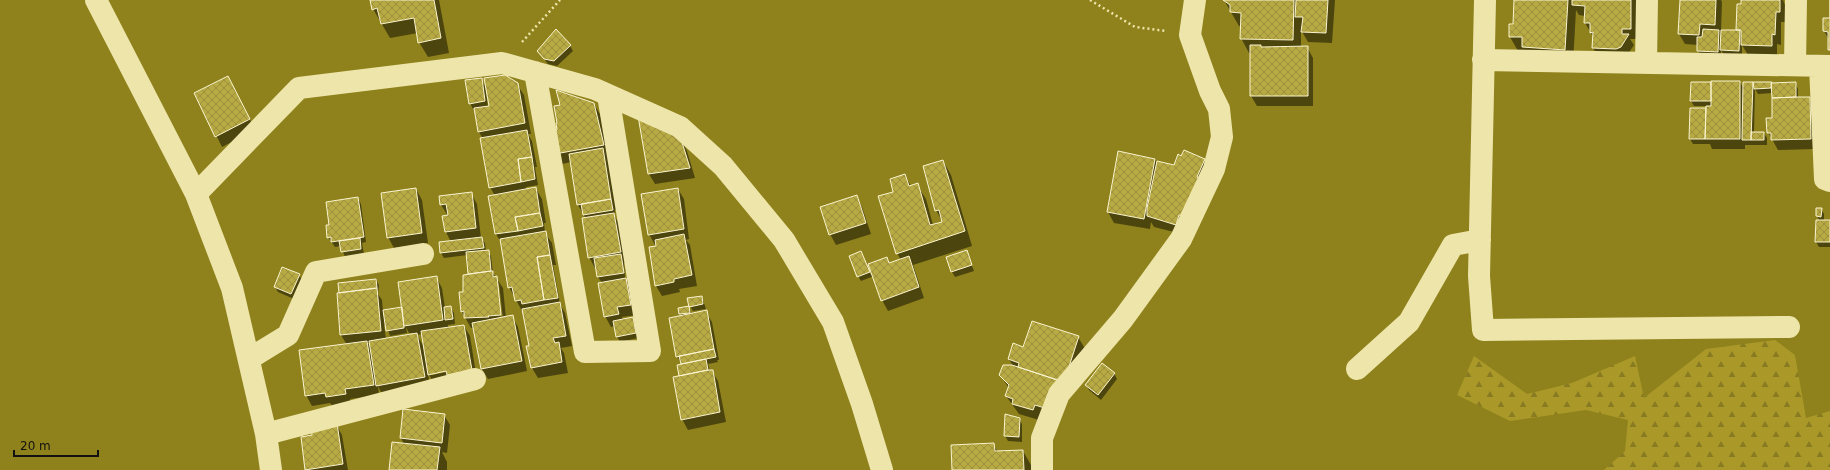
<svg xmlns="http://www.w3.org/2000/svg" width="1830" height="470" font-family="'DejaVu Sans',sans-serif">
  <style>
    .forest { fill: url(#forest-firs) }
    .shadow { fill: #0007; fill-rule: evenodd }
    .building { fill: url(#building-cross-hatch); stroke: #faf4cf }
    .lines { fill: none; stroke-linecap: round; stroke-linejoin: round }
    .path { stroke: #eee5aa; stroke-width: 2.5; stroke-dasharray: 2 3; stroke-linecap: butt }
    .minor { stroke: #eee5aa; stroke-width: 22 }
  </style>
  <defs>
    <pattern id="forest-firs" width="22" height="20" patternUnits="userSpaceOnUse"><rect width="22" height="20" fill="#aa9928"/><path d="M5 1l3.5 6h-7zM16 11l3.5 6h-7z" fill="#897b21"/></pattern>
    <pattern id="building-cross-hatch" width="8" height="8" patternUnits="userSpaceOnUse"><rect width="8" height="8" fill="#b7a944"/><path d="M0 0l8 8M0 8l8-8" fill="none" stroke="#9c903b"/></pattern>
  </defs>
  <rect width="100%" height="100%" fill="#8f821c"/>
  <!-- forest -->
  <path class="forest" d="M1775 340 1795 355 1806 418 1830 411V470H1604L1625 451 1628 420 1586 410 1510 421 1457 395 1474 356 1527 394 1572 383 1635 356 1644 398 1706 349Z"/>
  <!-- shadow -->
  <path class="shadow" d="M371 0H439L449 53 428 57 419 42 418 33 390 38 373 9Z
    M1224 0H1335L1332 43 1308 42 1301 30V47H1307L1313 58V106H1257L1251 96V53H1249L1241 38V26H1239Z
    M1515 0H1636V39H1630L1634 45 1626 57 1599 58 1593 48 1594 38 1585 23V16L1579 15 1576 10 1573 64 1518 51 1510 37 1514 25Z
    M1681 0H1721L1722 2 1721 31H1737L1742 0H1783L1785 5V22H1781V45L1777 44V56L1748 55 1742 45V55H1724L1721 50V57L1701 56 1698 50V45L1685 44 1679 34Z
    M1830 19V51L1829 40 1824 31Z
    M570 46 573 51 557 66 548 64 538 51Z
    M481 79 485 86 488 107 517 84 524 95 531 134H528L532 141 537 167H535L538 185 526 187V190L536 189 542 199 546 223H544L545 233 552 243 556 265H553L560 304 565 313 572 346 561 348 564 353 568 373 538 378 532 368 530 346 524 311H522L509 287 502 244 496 234 490 197 495 196 490 187 483 139 479 132 475 108 473 109 470 103Z
    M1740 82 1744 89 1752 83 1755 87 1795 83 1798 89V98H1809L1815 108 1816 149 1778 150 1768 132 1773 119V93L1758 94 1755 89 1754 133H1764L1767 138V145H1745V149H1712L1710 144H1693L1690 139 1707 109V106H1694L1691 101Z
    M234 88 255 130 222 147 196 94Z
    M594 104 600 114 609 156 617 209 615 210 614 215 619 224 626 262 624 263 625 278 632 289 637 315 622 317 623 320 632 318 635 323 638 338 620 342 617 336 615 326 611 327 605 316 602 283 598 277 597 267 595 268 589 257 586 219 578 205 571 162 562 164 556 153 558 131Z
    M681 140 687 151 695 178 655 184 649 174Z
    M1119 152 1155 159 1157 164 1174 166 1204 160 1210 170 1182 234 1154 227 1151 222 1150 229 1114 223 1108 212Z
    M943 161 951 175 972 246 913 265 924 298 888 311 882 300 874 276 861 281 858 276 861 253 871 275 887 258 890 264 901 260 897 253 894 192 905 176 911 186 917 185 926 199 933 225 943 223 936 210Z
    M416 189 422 200 428 243 394 248 388 237Z
    M678 189 684 199 689 239 686 240 690 245 697 286 679 289 680 292 662 296 656 286V247L649 234Z
    M471 193 477 204 481 238 485 243 486 251H488L491 256 493 273 503 288 506 318 512 316 518 327 527 371 488 379 482 369 474 328H471L462 312 464 293 470 275 467 255 444 258 441 253 440 243 451 242 446 232 448 216 441 205ZM497 282 499 284 503 319 501 320Z
    M856 196 862 207 871 234 836 245 830 234Z
    M358 198 361 204 366 242 362 243 364 254 345 257 341 246 335 247 328 237 330 225Z
    M1821 209 1824 214V221H1830V247H1819L1816 242 1820 221 1817 216Z
    M966 251 974 271 955 277 952 272Z
    M299 275 302 280 294 299 278 292 275 287Z
    M436 277 442 288 445 308H451L454 313 455 324 448 325V328L464 326 470 336 477 380 435 385 428 373 430 387 383 396 378 386 379 395 350 399 351 404 333 407 330 403 312 406 306 395 347 345 341 335 338 294 376 280 379 285 378 294 382 300 383 311 403 308ZM386 324 390 336 407 333 406 327 409 333H413V334L386 339 384 325ZM422 334 424 347 417 335ZM368 343H371L372 350ZM450 369 451 371 432 375V373Z
    M702 297 706 309 693 311 690 306Z
    M688 307 692 314 706 312 712 322 719 360H717L718 362 708 364 710 371H712L718 381 726 422 688 430 682 419V365L677 356 682 316 679 309Z
    M1078 337 1084 347 1070 392 1039 420 1019 414 1006 396 1009 388 1000 375 1014 368 1009 359 1024 348Z
    M1114 373 1117 379 1101 400 1089 390 1086 385Z
    M444 415 450 425 447 453 442 452 447 462V470H390L404 444 401 438Z
    M1019 419 1022 424V442L1008 441 1005 436Z
    M336 424 342 435 348 470H306L313 436Z
    M993 444 998 452 1023 451 1031 465V470H953Z"/>
  <!-- building -->
  <path class="building" d="M370 0H434L441 38 418 43 414 18 381 24 377 8 372 10Z
    M1223 0H1294L1293 40 1240 39 1241 13 1230 12V5Z
    M1296 0H1328L1326 33 1301 32 1303 17H1295Z
    M1514 0H1568L1565 50 1522 47V37H1509V24H1513Z
    M1572 0H1631V29H1622V34H1629L1621 47 1616 49 1592 48 1593 32 1590 33V23H1584L1585 6 1572 5Z
    M1680 0H1716L1715 25 1700 24 1699 35 1678 34Z
    M1741 0H1780V12H1776L1775 35 1772 34V46L1741 45V30H1736L1737 4H1741Z
    M1830 0V50H1828V32L1823 31V18H1830Z
    M556 29 571 45 554 61 544 59 537 51Z
    M1703 29 1719 30 1718 52 1697 51V37H1702Z
    M1721 30H1740L1739 51 1720 50Z
    M1250 45H1261V47L1308 46V96H1250Z
    M505 75 518 83 525 123 478 132 474 108 489 106 484 78Z
    M228 76 250 119 215 137 194 93Z
    M482 78 485 101 469 104 465 80Z
    M1711 81H1740V139H1705L1706 106H1711Z
    M1691 82H1711V101H1690Z
    M1743 82H1753L1751 140H1742Z
    M1753 82H1772L1771 88 1754 89Z
    M1796 82V97L1772 98 1771 83Z
    M556 90 594 103 604 145 555 154 552 131 557 130 556 123H557L554 106 560 105Z
    M1796 97H1810L1811 139 1771 140V133H1767L1766 118H1772V98Z
    M1690 108H1706L1705 139H1689Z
    M638 116 681 139 690 168 648 174Z
    M527 130 532 157 518 159 521 182 489 188 480 138Z
    M1751 132H1764V140H1751Z
    M603 148 611 199 577 205 569 154Z
    M1184 150 1205 159 1197 177 1202 179 1183 217 1179 215 1176 225 1147 216V208L1157 161 1174 165 1178 154 1181 156Z
    M1118 151 1155 159 1144 219 1107 212Z
    M532 157 535 179 521 182 518 159Z
    M943 160 965 231 896 254 878 196 893 192 890 179 905 174 909 186 918 183 930 225 942 222 939 210 935 211 923 166Z
    M536 187 540 213 515 217 518 231 495 234 488 196Z
    M416 188 422 233 387 238 381 193Z
    M678 188 684 229 648 235 641 194Z
    M472 192 476 228 445 232 442 216 448 215 446 204 440 205 439 196Z
    M857 195 866 223 829 235 820 207Z
    M358 197 364 237 331 242V237L327 238 326 225H329L326 202Z
    M611 199 613 210 583 215 581 204Z
    M1816 208H1822L1821 217 1816 216Z
    M540 213 543 226 518 231 515 217Z
    M614 213 621 252 588 258 582 218Z
    M1816 220H1830V242H1815Z
    M546 231 550 255 537 257 544 300 522 304 521 300 515 301 512 287 508 288 500 239Z
    M684 234 692 275 674 279V282L655 286 649 247 656 246 655 240Z
    M482 237 484 248 440 253 439 242Z
    M360 238 361 249 341 252 339 241Z
    M489 250 491 271 468 274 466 252Z
    M967 250 972 265 951 272 946 257Z
    M861 251 870 272 857 277 849 256Z
    M621 254 624 273 597 277 594 258Z
    M550 255 558 298 544 300 537 257Z
    M909 256 919 287 881 301 868 264 887 257 889 263Z
    M282 267 300 274 291 294 274 287Z
    M491 271H493V277L497 276 501 315 488 316 489 317 464 318V311L461 312 459 292H463V275Z
    M437 276 443 320 404 326 398 282Z
    M626 278 631 305 617 307 619 314 604 317 598 283Z
    M376 279 377 288 339 293 338 283Z
    M377 288 381 331 340 335 337 293Z
    M702 296 703 304 689 307 687 298Z
    M560 302 566 336 553 338 555 343 559 342 562 362 531 368 526 346H529L522 309Z
    M451 306 453 319 445 320 444 307Z
    M689 306 690 313 679 314 678 308Z
    M402 307 404 328 386 331 383 310Z
    M707 310 714 349 676 357 669 318Z
    M513 315 522 361 481 369 472 323Z
    M633 317 636 333 616 337 613 321Z
    M1032 321 1079 336 1064 382 1018 367 1019 363 1008 359 1013 343 1023 347Z
    M464 325 472 370 447 375 446 371 428 375 421 331Z
    M417 333 425 377 376 386 369 341Z
    M367 341 374 385 345 389 346 394 326 397 325 393 305 396 299 350Z
    M714 349 716 357 681 364 679 356Z
    M706 359 708 370 679 376 677 365Z
    M1102 363 1115 373 1098 395 1085 385Z
    M1003 365H1012L1060 381 1051 410 1035 405 1033 410 1012 404 1013 399 1005 396 1009 385 999 375Z
    M708 370H713L720 412 681 420 673 377Z
    M403 409 445 414 442 443 400 438Z
    M1005 414 1020 418 1019 437 1004 436Z
    M337 423 343 464 305 470 301 437 312 435 311 427Z
    M392 442 440 447 437 470H389Z
    M994 443 995 451 1023 450 1024 470H952L951 445Z"/>
  <g class="lines">
    <!-- path -->
    <path class="path" d="M1090 0 1135 27 1166 31
      M522 42 560 0"/>
    <!-- minor -->
    <path class="minor" d="M96 0 196 194 232 288 266 434 271 470
      M1485 0 1479 276 1483 330 1789 327
      M1483 60 1830 66
      M1646 63 1647 0
      M1795 65 1796 0
      M1820 66 1825 179 1830 181
      M535 72 585 352 650 351 608 95
      M196 194 299 88 502 63 595 89 680 127 723 166 784 240 833 322 862 404 882 470
      M249 359 288 335 316 272 423 254
      M1357 369 1409 322 1453 245 1480 240
      M266 434 475 379
      M1042 470V438L1059 394 1123 319 1181 239 1214 169 1222 137 1219 109 1210 91 1190 35 1195 0"/>
  </g>
  <!-- scale -->
  <path d="M14 450v6h84v-6" fill="none" stroke="#111111" stroke-width="2"/>
  <text x="20" y="450" font-size="12" fill="#111111" stroke="#8f821c" stroke-width="3" paint-order="stroke">20 m</text>
</svg>
